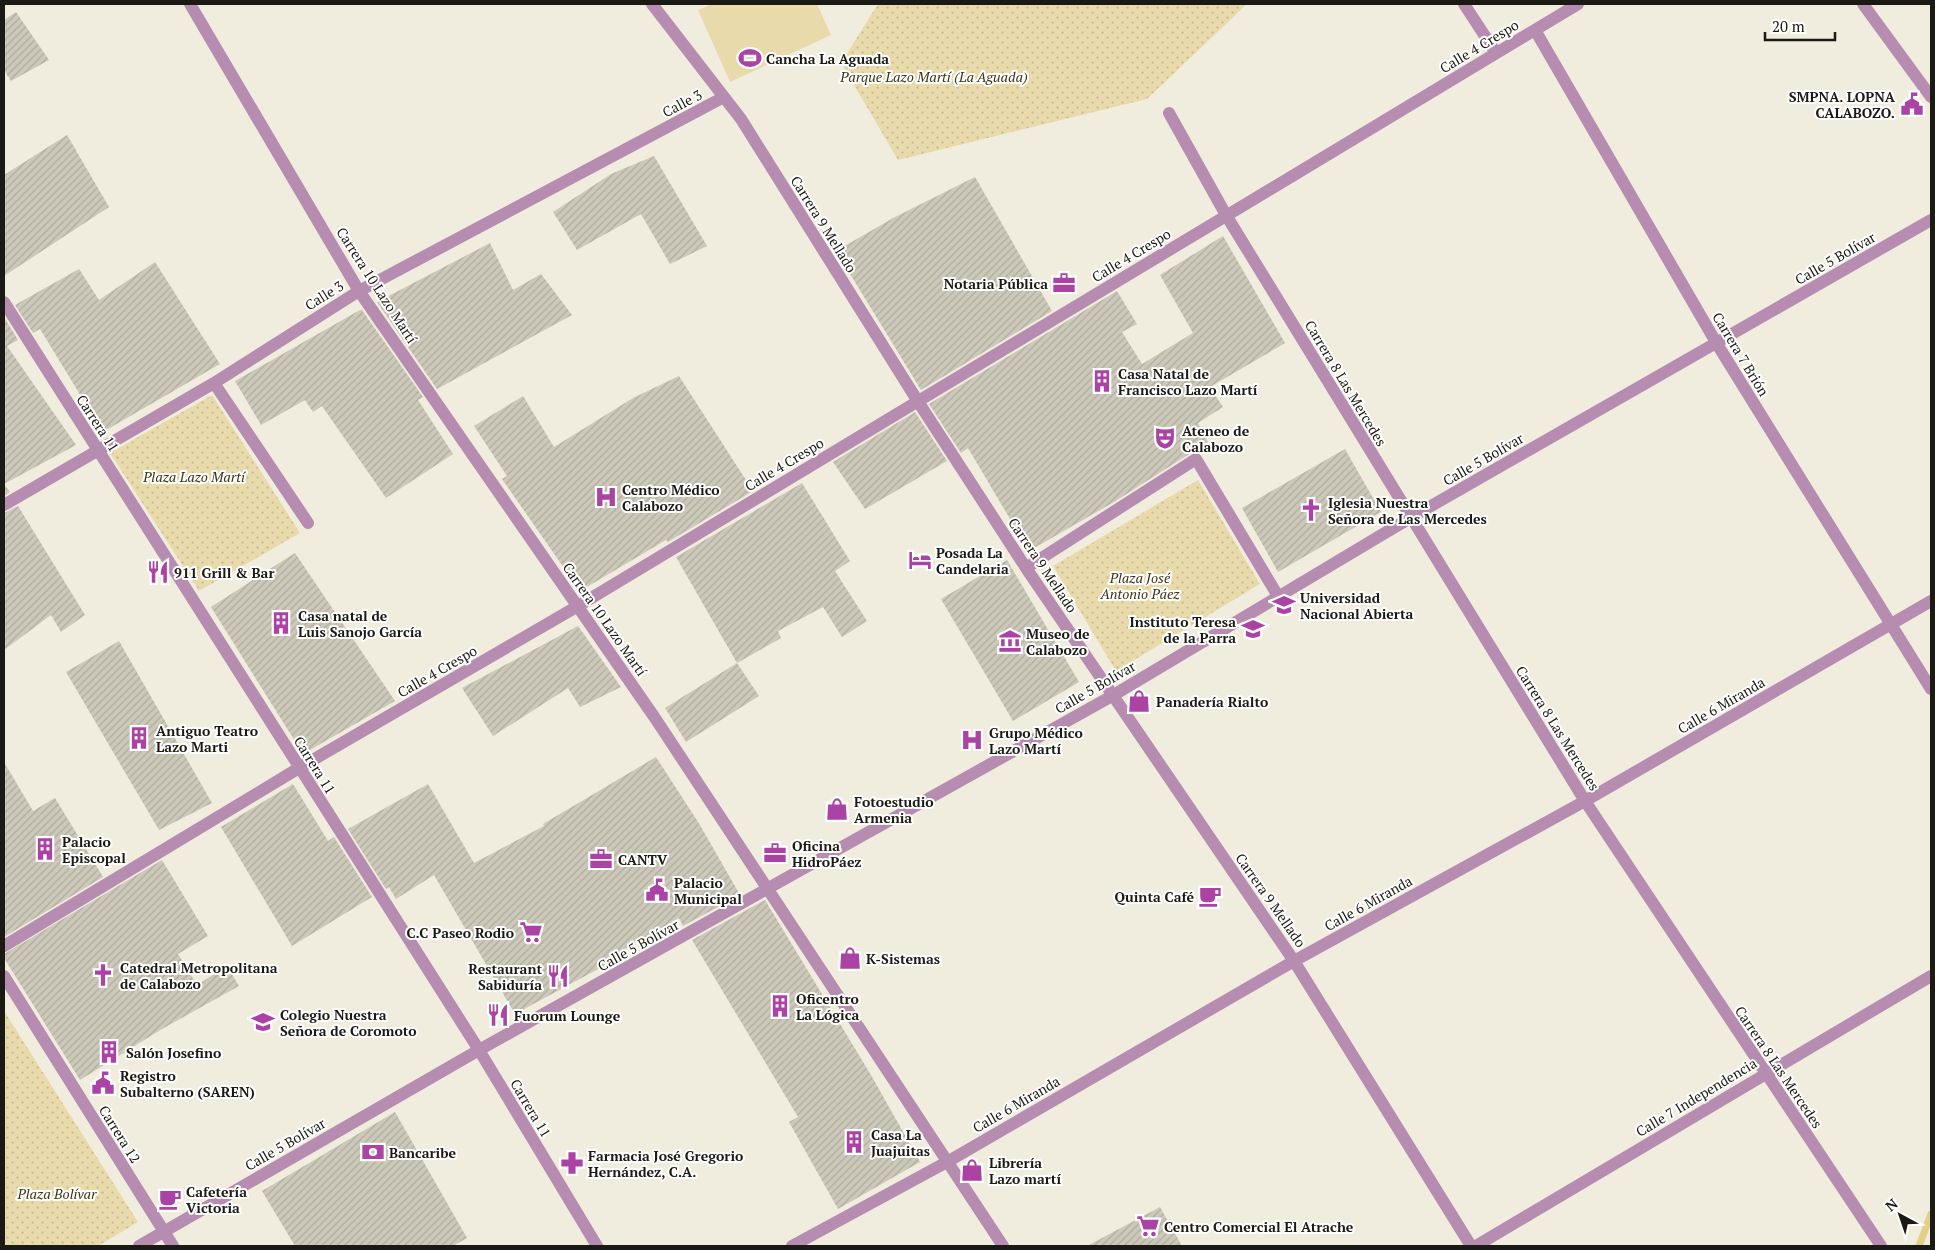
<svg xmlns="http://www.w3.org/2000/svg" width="1935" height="1250" font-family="'PT Serif',serif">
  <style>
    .park { fill: url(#park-dots) }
    .garden { fill: #e8daab }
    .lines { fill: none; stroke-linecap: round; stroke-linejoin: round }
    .stream { stroke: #e3cf88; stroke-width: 7 }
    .building { fill: url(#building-hatch) }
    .street { stroke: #b68db1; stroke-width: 12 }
    .labels { text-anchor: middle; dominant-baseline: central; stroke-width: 4; stroke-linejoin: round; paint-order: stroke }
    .street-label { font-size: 14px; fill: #1a1913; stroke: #fff }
    .poi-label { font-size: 14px; font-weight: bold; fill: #1a1913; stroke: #fff; text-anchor: start }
    .park-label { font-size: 14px; font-style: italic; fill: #3c3314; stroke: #fff }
  </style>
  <defs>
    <pattern id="park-dots" width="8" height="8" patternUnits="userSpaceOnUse" patternTransform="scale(1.25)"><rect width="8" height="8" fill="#e8daab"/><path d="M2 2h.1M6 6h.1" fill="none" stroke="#c6ba92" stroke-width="1.8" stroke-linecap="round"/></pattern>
    <pattern id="building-hatch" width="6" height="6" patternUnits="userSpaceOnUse" patternTransform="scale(1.25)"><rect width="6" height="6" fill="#cdc9ba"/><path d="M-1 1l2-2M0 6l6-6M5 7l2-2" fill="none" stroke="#afac9f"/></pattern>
  </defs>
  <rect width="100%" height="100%" fill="#f1edde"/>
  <!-- park -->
  <path class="park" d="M878 4H1247L1147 99 898 160 841 63Z
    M212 395 300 533 199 591 110 453Z
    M1198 480 1260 584 1116 671 1053 566Z
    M4 1011 138 1222 98 1246H4Z"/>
  <!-- garden -->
  <path class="garden" d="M712 4H817L831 35 730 82 698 10Z"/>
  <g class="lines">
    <!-- stream -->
    <path class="stream" d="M1919 1246 1931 1214"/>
  </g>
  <!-- building -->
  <path class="building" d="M16 12 49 60 11 81 4 70V20Z
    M67 135 109 207 4 276V175Z
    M654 156 707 246 670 264 641 214 577 250 553 212 611 174Z
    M975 177 1052 311 921 390 836 251 895 217Z
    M1223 236 1285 343 1210 387 1223 407 1198 423 1208 442 1114 502 1029 551 968 448 961 453 929 404 1117 291 1137 324 1122 332 1142 364 1193 333 1160 275Z
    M490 243 513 290 541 274 572 315 437 389 377 302Z
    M155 262 220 364 108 429H101L40 329 33 333 15 305 79 269 99 300Z
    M360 310H362L423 397 418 400 453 454 386 498 322 406 313 412 305 400 261 425 235 381Z
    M4 317 18 340 7 346 76 445 4 484 10 492 4 496Z
    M679 376 753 491 668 542 666 540 580 591 502 479 507 476 474 426 523 396 554 447 633 398Z
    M915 412 947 461 865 509 833 462Z
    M1345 449 1381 512 1278 572 1242 508Z
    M802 483 850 561 835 571 867 621 842 637 823 607 778 631 781 638 737 663 676 557Z
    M18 506 85 615 61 632 51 615 4 650V513Z
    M295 553 395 701 303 754 211 607Z
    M1007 560 1079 682 1013 721 941 599Z
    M578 626 621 687 580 707 568 688 493 736 462 688Z
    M119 641 212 803 159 830 66 672Z
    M737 663 759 696 686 742 665 708Z
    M656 757 700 825 740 895 683 926 679 918 609 958 611 962 515 1014 434 875 396 899 389 887 386 889 348 829 428 784 474 863 544 826 543 824Z
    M4 762 33 811 55 798 103 877 4 937Z
    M293 784 328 841 334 837 372 897 292 946 221 827Z
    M162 860 208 936 178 954 197 985 227 966 239 986 162 1029 80 1080 4 958V954Z
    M765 900 871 1075 920 1162 838 1209 789 1122 798 1117 692 940Z
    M395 1112 467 1238 453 1246H295L262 1191Z
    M1160 1207 1182 1246H1087Z"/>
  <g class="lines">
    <!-- street -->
    <path class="street" d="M190 4 359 291 655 718 1003 1246
      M652 4 741 119 917 400 1026 568 1294 961 1471 1246
      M1464 4 1496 53
      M1863 4 1931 97
      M1535 30 1717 344 1931 689
      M1169 113 1226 215 1585 801 1881 1246
      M4 302 479 1050 597 1246
      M214 383 308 523
      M4 505 214 383 359 291 722 98
      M1026 568 1196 459 1278 596
      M4 946 299 768 578 606 1578 4
      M4 976 173 1246
      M139 1246 479 1050 1112 696 1410 518 1931 220
      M792 1246 947 1162 1294 961 1585 801 1931 601
      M1476 1246 1931 976"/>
  </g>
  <!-- icons -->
  <defs>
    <symbol id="stadium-bare" viewBox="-9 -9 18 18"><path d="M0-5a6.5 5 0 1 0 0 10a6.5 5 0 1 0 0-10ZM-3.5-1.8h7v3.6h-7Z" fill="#ab43a5" stroke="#fff" stroke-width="2.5" paint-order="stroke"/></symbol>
    <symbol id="civic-bare" viewBox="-9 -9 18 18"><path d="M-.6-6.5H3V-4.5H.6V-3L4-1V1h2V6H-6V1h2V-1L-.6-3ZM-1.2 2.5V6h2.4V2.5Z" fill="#ab43a5" stroke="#fff" stroke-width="2.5" paint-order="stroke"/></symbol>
    <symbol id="office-bare" viewBox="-9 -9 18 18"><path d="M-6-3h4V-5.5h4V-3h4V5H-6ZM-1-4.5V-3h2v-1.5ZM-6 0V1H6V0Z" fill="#ab43a5" stroke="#fff" stroke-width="2.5" paint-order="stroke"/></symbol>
    <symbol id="building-bare" viewBox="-9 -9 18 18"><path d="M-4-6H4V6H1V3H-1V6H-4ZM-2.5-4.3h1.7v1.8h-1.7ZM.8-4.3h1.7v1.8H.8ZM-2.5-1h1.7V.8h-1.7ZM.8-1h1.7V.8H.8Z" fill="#ab43a5" stroke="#fff" stroke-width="2.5" paint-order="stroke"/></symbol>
    <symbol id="theatre-bare" viewBox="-9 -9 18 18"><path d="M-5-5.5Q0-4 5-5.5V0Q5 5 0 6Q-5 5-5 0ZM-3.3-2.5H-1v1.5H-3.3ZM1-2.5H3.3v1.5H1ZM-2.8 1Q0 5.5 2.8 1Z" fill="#ab43a5" stroke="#fff" stroke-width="2.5" paint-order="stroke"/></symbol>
    <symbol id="hospital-bare" viewBox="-9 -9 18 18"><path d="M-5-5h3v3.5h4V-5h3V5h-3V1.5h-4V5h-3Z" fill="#ab43a5" stroke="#fff" stroke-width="2.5" paint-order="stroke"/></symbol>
    <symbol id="church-bare" viewBox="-9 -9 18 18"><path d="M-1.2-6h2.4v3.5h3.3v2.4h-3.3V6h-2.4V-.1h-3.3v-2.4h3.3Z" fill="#ab43a5" stroke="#fff" stroke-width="2.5" paint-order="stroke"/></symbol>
    <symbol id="hotel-bare" viewBox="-9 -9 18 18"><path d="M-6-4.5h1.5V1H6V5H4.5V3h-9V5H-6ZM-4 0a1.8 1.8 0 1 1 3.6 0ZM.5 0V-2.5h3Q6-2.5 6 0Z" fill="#ab43a5" stroke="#fff" stroke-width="2.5" paint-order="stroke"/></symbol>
    <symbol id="restaurant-bare" viewBox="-9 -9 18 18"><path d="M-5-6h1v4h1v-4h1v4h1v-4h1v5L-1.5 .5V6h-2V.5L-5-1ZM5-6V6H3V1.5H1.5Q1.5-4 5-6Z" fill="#ab43a5" stroke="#fff" stroke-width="2.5" paint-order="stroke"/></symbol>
    <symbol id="university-bare" viewBox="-9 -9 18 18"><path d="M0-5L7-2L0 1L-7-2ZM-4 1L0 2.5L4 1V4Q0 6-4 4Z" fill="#ab43a5" stroke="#fff" stroke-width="2.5" paint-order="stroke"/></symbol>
    <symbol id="school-bare" viewBox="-9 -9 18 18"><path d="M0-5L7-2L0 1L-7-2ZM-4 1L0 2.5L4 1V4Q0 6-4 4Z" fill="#ab43a5" stroke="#fff" stroke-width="2.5" paint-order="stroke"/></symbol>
    <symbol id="museum-bare" viewBox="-9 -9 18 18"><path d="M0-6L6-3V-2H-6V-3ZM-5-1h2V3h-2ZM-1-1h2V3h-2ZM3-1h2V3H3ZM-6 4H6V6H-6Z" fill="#ab43a5" stroke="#fff" stroke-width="2.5" paint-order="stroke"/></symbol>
    <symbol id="shop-bare" viewBox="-9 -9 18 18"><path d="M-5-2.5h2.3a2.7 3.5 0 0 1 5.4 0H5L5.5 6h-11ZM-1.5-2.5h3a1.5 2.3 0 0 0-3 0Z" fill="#ab43a5" stroke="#fff" stroke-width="2.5" paint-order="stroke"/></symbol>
    <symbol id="cafe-bare" viewBox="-9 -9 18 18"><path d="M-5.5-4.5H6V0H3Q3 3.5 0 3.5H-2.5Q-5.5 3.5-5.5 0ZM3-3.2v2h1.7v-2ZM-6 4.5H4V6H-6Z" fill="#ab43a5" stroke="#fff" stroke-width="2.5" paint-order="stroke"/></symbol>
    <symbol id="supermarket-bare" viewBox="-9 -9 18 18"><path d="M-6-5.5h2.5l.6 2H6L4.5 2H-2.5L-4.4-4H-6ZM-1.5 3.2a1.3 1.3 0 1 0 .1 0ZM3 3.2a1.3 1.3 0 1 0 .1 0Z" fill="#ab43a5" stroke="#fff" stroke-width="2.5" paint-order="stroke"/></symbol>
    <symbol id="bank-bare" viewBox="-9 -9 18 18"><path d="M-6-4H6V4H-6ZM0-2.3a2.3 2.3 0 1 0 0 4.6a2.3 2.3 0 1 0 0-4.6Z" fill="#ab43a5" stroke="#fff" stroke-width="2.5" paint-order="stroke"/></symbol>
    <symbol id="pharmacy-bare" viewBox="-9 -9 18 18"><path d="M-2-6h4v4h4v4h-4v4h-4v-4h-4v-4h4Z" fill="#ab43a5" stroke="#fff" stroke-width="2.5" paint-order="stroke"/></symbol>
  </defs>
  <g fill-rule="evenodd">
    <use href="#stadium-bare" x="734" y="42" width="32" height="32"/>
    <use href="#civic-bare" x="1896" y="88" width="32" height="32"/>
    <use href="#office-bare" x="1048" y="267" width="32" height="32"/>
    <use href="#building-bare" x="1086" y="365" width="32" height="32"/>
    <use href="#theatre-bare" x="1149" y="422" width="32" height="32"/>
    <use href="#hospital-bare" x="590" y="481" width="32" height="32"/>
    <use href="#church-bare" x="1295" y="494" width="32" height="32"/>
    <use href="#hotel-bare" x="904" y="544" width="32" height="32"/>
    <use href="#restaurant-bare" x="142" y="556" width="32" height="32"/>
    <use href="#university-bare" x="1268" y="589" width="32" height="32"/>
    <use href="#building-bare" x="265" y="607" width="32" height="32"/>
    <use href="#school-bare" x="1237" y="613" width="32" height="32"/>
    <use href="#museum-bare" x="994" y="625" width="32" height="32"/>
    <use href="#shop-bare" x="1123" y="685" width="32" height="32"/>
    <use href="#building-bare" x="123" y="722" width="32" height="32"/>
    <use href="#hospital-bare" x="956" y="724" width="32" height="32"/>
    <use href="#shop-bare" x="821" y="793" width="32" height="32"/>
    <use href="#building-bare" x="29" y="833" width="32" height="32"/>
    <use href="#office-bare" x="759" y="837" width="32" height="32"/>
    <use href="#office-bare" x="585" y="843" width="32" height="32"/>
    <use href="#civic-bare" x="641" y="874" width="32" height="32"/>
    <use href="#cafe-bare" x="1194" y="880" width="32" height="32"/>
    <use href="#supermarket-bare" x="515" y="916" width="32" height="32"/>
    <use href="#shop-bare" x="834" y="942" width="32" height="32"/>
    <use href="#church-bare" x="87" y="959" width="32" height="32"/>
    <use href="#restaurant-bare" x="542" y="960" width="32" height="32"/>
    <use href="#building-bare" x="764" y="990" width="32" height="32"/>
    <use href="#restaurant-bare" x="482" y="999" width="32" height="32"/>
    <use href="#school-bare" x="247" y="1006" width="32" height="32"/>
    <use href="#building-bare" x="93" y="1036" width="32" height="32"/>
    <use href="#civic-bare" x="87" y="1067" width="32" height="32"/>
    <use href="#building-bare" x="838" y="1126" width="32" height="32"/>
    <use href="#bank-bare" x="357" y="1136" width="32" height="32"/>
    <use href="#pharmacy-bare" x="556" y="1147" width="32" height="32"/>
    <use href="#shop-bare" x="956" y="1154" width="32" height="32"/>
    <use href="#cafe-bare" x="154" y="1183" width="32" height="32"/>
    <use href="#supermarket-bare" x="1132" y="1210" width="32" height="32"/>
  </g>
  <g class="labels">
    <!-- street labels -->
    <g class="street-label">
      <text transform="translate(1479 46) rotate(-31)">Calle 4 Crespo</text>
      <text transform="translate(682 103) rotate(-28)">Calle 3</text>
      <text transform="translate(824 224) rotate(58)">Carrera 9 Mellado</text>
      <text transform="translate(1131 255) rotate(-31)">Calle 4 Crespo</text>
      <text transform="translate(1835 258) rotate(-30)">Calle 5 Bolívar</text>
      <text transform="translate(377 285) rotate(57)">Carrera 10 Lazo Martí</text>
      <text transform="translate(324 295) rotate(-32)">Calle 3</text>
      <text transform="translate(1741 354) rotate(59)">Carrera 7 Brión</text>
      <text transform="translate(1346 383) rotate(59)">Carrera 8 Las Mercedes</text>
      <text transform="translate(98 423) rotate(57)">Carrera 11</text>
      <text transform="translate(1483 459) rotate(-30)">Calle 5 Bolívar</text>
      <text transform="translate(784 464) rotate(-31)">Calle 4 Crespo</text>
      <text transform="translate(1043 565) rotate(56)">Carrera 9 Mellado</text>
      <text transform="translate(605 619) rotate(55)">Carrera 10 Lazo Martí</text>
      <text transform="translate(437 671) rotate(-30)">Calle 4 Crespo</text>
      <text transform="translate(1095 687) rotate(-30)">Calle 5 Bolívar</text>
      <text transform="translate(1721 705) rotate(-30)">Calle 6 Miranda</text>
      <text transform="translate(1558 728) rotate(58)">Carrera 8 Las Mercedes</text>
      <text transform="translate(315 765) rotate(58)">Carrera 11</text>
      <text transform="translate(1271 900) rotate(55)">Carrera 9 Mellado</text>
      <text transform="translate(1368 903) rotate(-29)">Calle 6 Miranda</text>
      <text transform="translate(638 945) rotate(-29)">Calle 5 Bolívar</text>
      <text transform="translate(1779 1067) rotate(56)">Carrera 8 Las Mercedes</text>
      <text transform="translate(1696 1097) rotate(-31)">Calle 7 Independencia</text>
      <text transform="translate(1016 1104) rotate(-30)">Calle 6 Miranda</text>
      <text transform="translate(531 1108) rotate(59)">Carrera 11</text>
      <text transform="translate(120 1134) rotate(58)">Carrera 12</text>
      <text transform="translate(285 1144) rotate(-30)">Calle 5 Bolívar</text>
    </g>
    <!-- poi labels -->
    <g class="poi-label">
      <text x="766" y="58">Cancha La Aguada</text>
      <text x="1895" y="96" text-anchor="end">SMPNA. LOPNA<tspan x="1895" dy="16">CALABOZO.</tspan></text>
      <text x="1048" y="283" text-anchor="end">Notaria Pública</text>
      <text x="1118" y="373">Casa Natal de<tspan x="1118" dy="16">Francisco Lazo Martí</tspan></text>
      <text x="1182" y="430">Ateneo de<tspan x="1182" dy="16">Calabozo</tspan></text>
      <text x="622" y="489">Centro Médico<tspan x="622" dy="16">Calabozo</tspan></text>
      <text x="1328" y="502">Iglesia Nuestra<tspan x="1328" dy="16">Señora de Las Mercedes</tspan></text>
      <text x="936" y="552">Posada La<tspan x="936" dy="16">Candelaria</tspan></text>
      <text x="174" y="572">911 Grill &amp; Bar</text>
      <text x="1300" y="597">Universidad<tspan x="1300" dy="16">Nacional Abierta</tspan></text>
      <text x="298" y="615">Casa natal de<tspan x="298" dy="16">Luis Sanojo García</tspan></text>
      <text x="1236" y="621" text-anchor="end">Instituto Teresa<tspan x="1236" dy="16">de la Parra</tspan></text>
      <text x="1026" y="633">Museo de<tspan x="1026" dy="16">Calabozo</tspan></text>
      <text x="1156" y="701">Panadería Rialto</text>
      <text x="156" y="730">Antiguo Teatro<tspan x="156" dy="16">Lazo Marti</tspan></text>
      <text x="989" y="732">Grupo Médico<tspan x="989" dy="16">Lazo Martí</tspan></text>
      <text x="854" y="801">Fotoestudio<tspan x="854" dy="16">Armenia</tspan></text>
      <text x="62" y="841">Palacio<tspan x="62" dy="16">Episcopal</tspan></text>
      <text x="792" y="845">Oficina<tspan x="792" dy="16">HidroPáez</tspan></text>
      <text x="618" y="859">CANTV</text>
      <text x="674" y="882">Palacio<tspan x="674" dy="16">Municipal</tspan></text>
      <text x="1194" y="896" text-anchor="end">Quinta Café</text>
      <text x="514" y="932" text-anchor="end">C.C Paseo Rodio</text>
      <text x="866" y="958">K-Sistemas</text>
      <text x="120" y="967">Catedral Metropolitana<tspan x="120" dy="16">de Calabozo</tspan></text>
      <text x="542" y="968" text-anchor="end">Restaurant<tspan x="542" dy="16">Sabiduría</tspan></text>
      <text x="796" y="998">Oficentro<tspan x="796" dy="16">La Lógica</tspan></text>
      <text x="280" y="1014">Colegio Nuestra<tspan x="280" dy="16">Señora de Coromoto</tspan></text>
      <text x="514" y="1015">Fuorum Lounge</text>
      <text x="126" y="1052">Salón Josefino</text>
      <text x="120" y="1075">Registro<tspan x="120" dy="16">Subalterno (SAREN)</tspan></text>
      <text x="871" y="1134">Casa La<tspan x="871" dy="16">Juajuitas</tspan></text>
      <text x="389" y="1152">Bancaribe</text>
      <text x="588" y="1155">Farmacia José Gregorio<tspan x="588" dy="16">Hernández, C.A.</tspan></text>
      <text x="989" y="1162">Librería<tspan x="989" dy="16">Lazo martí</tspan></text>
      <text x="186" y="1191">Cafetería<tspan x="186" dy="16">Victoria</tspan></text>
      <text x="1164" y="1226">Centro Comercial El Atrache</text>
    </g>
    <!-- park labels -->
    <g class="park-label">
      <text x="934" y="76">Parque Lazo Martí (La Aguada)</text>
      <text x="194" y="476">Plaza Lazo Martí</text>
      <text x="1140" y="577">Plaza José<tspan x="1140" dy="16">Antonio Páez</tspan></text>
      <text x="57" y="1193">Plaza Bolívar</text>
    </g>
  </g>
  <!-- border -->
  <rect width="1935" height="1250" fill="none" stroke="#1a1913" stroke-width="10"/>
  <!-- north arrow -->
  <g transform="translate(1900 1215) rotate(320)" stroke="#ffffff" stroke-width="4" paint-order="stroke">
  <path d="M0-4L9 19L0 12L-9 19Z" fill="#1a1913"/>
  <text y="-8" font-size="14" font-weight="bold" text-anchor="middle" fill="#1a1913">N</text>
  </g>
  <!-- scale -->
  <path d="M1765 32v8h70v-8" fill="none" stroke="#1a1913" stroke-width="2.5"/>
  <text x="1772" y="32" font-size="15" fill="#1a1913" stroke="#ffffff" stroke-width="4" paint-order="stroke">20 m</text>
</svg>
